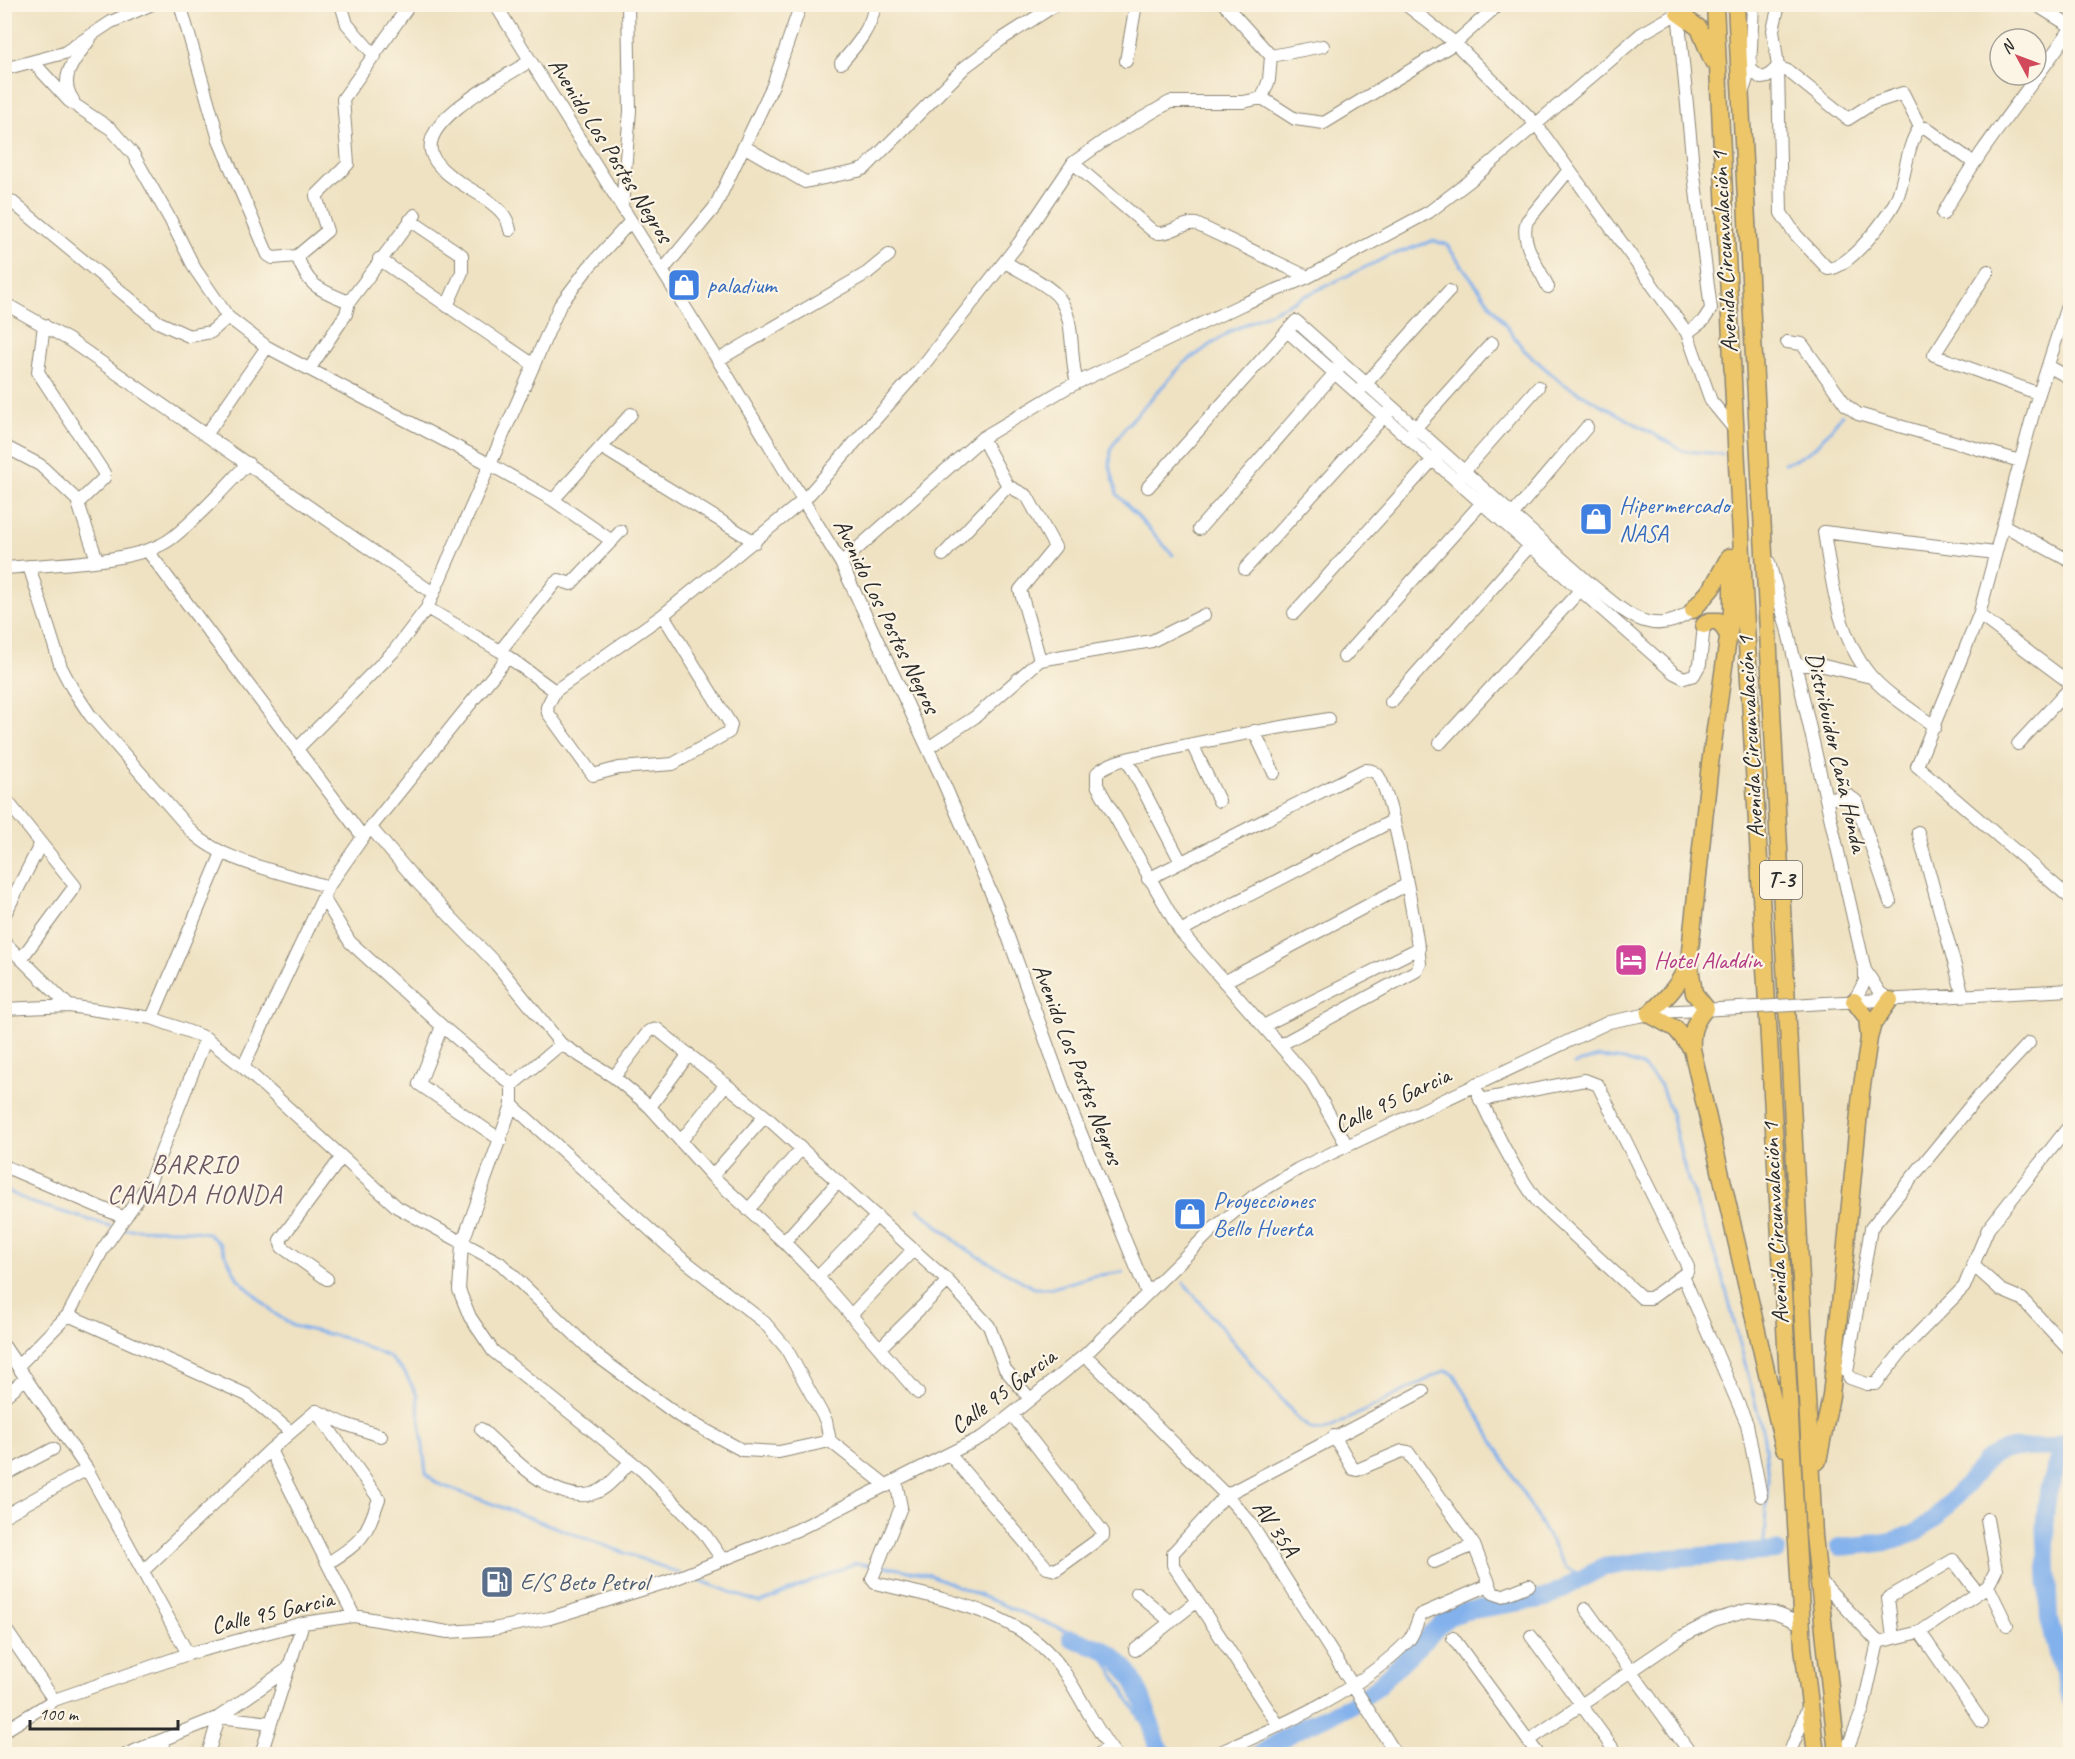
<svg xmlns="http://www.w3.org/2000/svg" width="2075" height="1759" font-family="Caveat,sans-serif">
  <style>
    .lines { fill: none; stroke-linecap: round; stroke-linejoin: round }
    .stream { stroke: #82b1ec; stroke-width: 3 }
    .river { stroke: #82b1ec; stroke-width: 18 }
    .minor-casing { stroke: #8d8676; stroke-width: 14 }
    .major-casing { stroke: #8d8676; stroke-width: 19 }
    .minor { stroke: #fff; stroke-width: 12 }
    .major { stroke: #ecc669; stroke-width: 16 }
    .minor-bridge-casing { stroke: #8d8676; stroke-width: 14; stroke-linecap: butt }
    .minor-bridge { stroke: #fff; stroke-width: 12 }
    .labels { text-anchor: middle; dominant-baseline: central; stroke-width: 4.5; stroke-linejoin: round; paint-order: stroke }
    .shield { fill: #fcf5e5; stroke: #6a6863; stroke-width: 1.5 }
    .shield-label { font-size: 22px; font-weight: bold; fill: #2b2b2b }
    .street-label { font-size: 24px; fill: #2b2b2b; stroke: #fcf5e5 }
    .shop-label { font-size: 24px; fill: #366cbe; stroke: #fcf5e5; text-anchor: start }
    .hotel-label { font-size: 24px; fill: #b23c85; stroke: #fcf5e5; text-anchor: start }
    .service-label { font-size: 24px; fill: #4e5e75; stroke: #fcf5e5; text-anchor: start }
    .neighbourhood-label { font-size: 26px; letter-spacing: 1.5px; fill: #6b5763; stroke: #fcf5e5 }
  </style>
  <rect width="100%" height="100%" fill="#fcf5e5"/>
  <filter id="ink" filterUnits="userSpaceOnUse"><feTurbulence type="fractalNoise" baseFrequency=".0167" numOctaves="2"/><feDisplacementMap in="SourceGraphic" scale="12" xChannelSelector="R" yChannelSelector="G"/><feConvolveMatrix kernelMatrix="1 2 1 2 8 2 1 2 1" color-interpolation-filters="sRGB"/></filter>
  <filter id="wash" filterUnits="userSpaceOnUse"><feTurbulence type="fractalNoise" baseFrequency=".008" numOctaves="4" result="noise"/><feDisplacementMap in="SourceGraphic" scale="24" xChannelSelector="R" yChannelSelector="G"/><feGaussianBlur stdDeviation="1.35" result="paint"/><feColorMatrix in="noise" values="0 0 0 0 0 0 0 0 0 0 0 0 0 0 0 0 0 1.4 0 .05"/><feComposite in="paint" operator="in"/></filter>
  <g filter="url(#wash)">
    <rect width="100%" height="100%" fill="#efe2c2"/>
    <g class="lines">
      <!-- stream -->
      <path class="stream" d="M1784 463C1812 457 1825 436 1842 415
        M1173 555 1117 494 1110 466 1111 448 1126 426 1184 363 1231 331 1389 256 1432 241 1446 244 1524 350 1562 383 1684 451 1722 454
        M1574 1064 1599 1057 1624 1060 1642 1066 1660 1084 1671 1113 1685 1171 1723 1278 1764 1437 1768 1478 1763 1558
        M4 1189 29 1202 110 1226
        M918 1209 964 1248 1034 1288H1052L1093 1276 1123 1272
        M125 1229 187 1230 207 1233 220 1244 238 1279 274 1313 293 1326 345 1338 389 1357 405 1373 417 1395 426 1473 436 1483 679 1573
        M1184 1283 1299 1420C1310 1429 1316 1433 1330 1428L1446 1370 1455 1375 1566 1568 1582 1575
        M1838 1553C1893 1548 1918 1550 1955 1503 1964 1492 1972 1475 1983 1466 1995 1455 2051 1444 2070 1438
        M882 1566 928 1574 1095 1643 1161 1754
        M691 1577 760 1603 856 1563 869 1565
        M1366 1698 1374 1695 1444 1622 1467 1606 1526 1608 1542 1603 1582 1575 1611 1569 1718 1555 1777 1557
        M1259 1754 1287 1735 1360 1701"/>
      <!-- river -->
      <path class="river" d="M2070 1445 2058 1462 2048 1493 2045 1516 2049 1619 2070 1699
        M1839 1547C1909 1541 1916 1541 1964 1487 1974 1477 1983 1460 1995 1454 2019 1442 2047 1454 2070 1440
        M1071 1638C1081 1642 1093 1645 1102 1649 1138 1667 1147 1714 1159 1749L1164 1754
        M1260 1754 1295 1731 1349 1706 1371 1692 1448 1617 1466 1611 1546 1598 1603 1567 1669 1558 1777 1551"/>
    </g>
  </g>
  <g filter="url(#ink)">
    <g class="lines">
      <defs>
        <path id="minor" d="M180 4 220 143 268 255 273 258 297 256
          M341 4 347 24 375 56
          M495 4 718 360 841 563 939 772 998 909 1070 1107 1147 1293
          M1224 4 1271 56 1269 80 1262 98
          M1405 4 1455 43 1536 124 1687 333 1711 401 1735 430
          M1779 4 1773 30 1778 67 1781 213 1796 235 1828 269C1848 269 1889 217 1897 198 1906 177 1906 146 1920 127L1926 128 1974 163
          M2041 8 2070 26
          M1678 11 1693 167 1711 309 1703 321 1687 333
          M1271 56 1323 46
          M1126 61 1136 4
          M34 63 69 101 111 129 133 154 171 221 195 269 228 317 267 347 491 465 553 500 612 541
          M841 63C857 45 871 29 875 4
          M1778 67 1788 71 1848 119 1873 103 1903 93 1920 127
          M4 69 64 53 111 22 152 4
          M1750 69 1761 78 1767 77 1778 67
          M1743 91 1750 69 1753 4
          M73 100C57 77 76 58 90 39
          M745 147 805 182 858 171 865 168 965 67 1002 39 1057 4
          M1073 163 1154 232C1168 237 1181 222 1196 224L1308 277
          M4 202 11 201 158 322 189 336 211 332 228 317
          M622 207 630 111 628 4
          M1943 214C1979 149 2028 91 2070 30
          M410 220 462 255V272L447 306
          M510 230C507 213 495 206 482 196 466 186 435 171 431 151 424 117 506 77 530 61
          M379 259 534 365
          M1005 262C1019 271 1050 285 1059 298 1076 320 1069 357 1077 383
          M663 270 715 207 773 85 801 4
          M1988 271 1934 355 2039 394
          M1548 287C1539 267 1519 242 1527 221L1569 170
          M2070 296 2036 403 1979 615 1917 766 2070 898
          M349 302C319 289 309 288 297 256L327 231 316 196 348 164 343 99 410 4
          M4 303 69 340 433 593
          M1287 331 1674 673 1684 678 1694 675 1700 664 1704 625
          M1787 342 1802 344 1846 405 1858 414 2020 461
          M718 360 867 273 889 255
          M2048 366 2070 378
          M310 368 346 314 349 302 415 215
          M1362 388 1449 291
          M1410 434 1492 343
          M206 435 267 347
          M982 438 1008 486 1027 496 1055 547 1020 590 1040 660
          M4 446 40 465 77 500H81L104 478V473L38 372 44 325
          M601 447 755 542
          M1459 477 1538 387
          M1148 487 1296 321 1588 582C1621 608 1650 643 1693 610
          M77 500 97 560
          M553 500 631 414
          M1508 520 1587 427
          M2003 525 2070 561
          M1199 529 1340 367
          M147 550 363 837
          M943 555 1008 486
          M1769 562 1788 632 1865 970V981L1854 1001
          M841 563 982 438 1066 388 1243 304 1308 277 1429 212 1471 180 1641 34 1678 13
          M29 566 61 667 72 688 90 715 192 832C224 863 286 873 328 887
          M4 568C47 564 139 564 172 538 200 516 224 488 248 463
          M1245 569 1388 412
          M427 608 500 651 555 691 663 615 804 500 925 363 1019 243 1073 163 1108 138 1170 102H1243L1262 98 1295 119 1324 123 1455 43 1499 4
          M1294 613 1438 454
          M1979 615 2070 683
          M500 651 555 583 559 580 571 584 621 531
          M1344 657 1487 497
          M1796 664 1824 666 1871 677
          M555 691 547 707 548 713 593 775 619 768 673 764 729 732 731 725 663 615
          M1391 702 1535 540
          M1329 719C1271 729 1214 738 1157 752 1138 757 1112 759 1097 773V785L1180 931 1310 1080 1346 1144
          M1935 727C1914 711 1887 695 1870 675 1837 635 1832 581 1824 532L1995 553
          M1254 731 1274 773
          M1440 743 1585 585
          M1192 744 1219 801
          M2018 744 2070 688
          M928 748 975 717 1040 660 1152 641 1204 615
          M297 749 394 651 427 608 560 305 588 268 631 221
          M1127 759 1181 862
          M4 797 75 886 21 959
          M1826 799 1849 796 1856 801 1890 902
          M371 828 418 883 497 965 561 1044 614 1077 650 1107 712 1176 784 1242 818 1277 918 1393
          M1918 832 1963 995
          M1148 879 1364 770C1369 770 1373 770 1377 774 1392 790 1418 936 1420 964L1416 971 1280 1045
          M324 899 350 942 442 1026 512 1085V1105L462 1244 459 1290 470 1317 493 1351 643 1471 703 1532 722 1559
          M4 916 40 845
          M1180 931 1394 820
          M4 942 69 1006
          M1865 970 1880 993 1890 1000
          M1224 982 1406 885
          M1825 1003 2070 990
          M4 1009 69 1006 152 1018 206 1038 243 1067 397 1207 500 1263 596 1355 679 1416 742 1450 779 1452 830 1441 887 1486
          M152 1018 222 853
          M442 1026 419 1084 501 1140
          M1263 1026 1419 948
          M2029 1043 1972 1104 1871 1228 1852 1340 1847 1372 1850 1378 1867 1384H1876L1905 1347 1964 1287 1988 1229 2070 1125
          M243 1067 328 887 363 837 508 657
          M614 1077 649 1031 657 1029 765 1116 948 1281 989 1326 1005 1369 1030 1399
          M512 1085 561 1044
          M1474 1085C1492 1124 1512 1168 1538 1202L1642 1298H1651L1687 1272 1688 1267 1598 1085 1585 1080 1480 1100
          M512 1105 680 1257 764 1322 786 1348 826 1421 830 1441
          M650 1107 689 1054
          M681 1141 726 1084
          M4 1166 125 1218
          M712 1176 765 1116
          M748 1210 801 1149
          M784 1242 837 1183
          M1974 1266 2001 1290 2022 1299 2070 1351
          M1683 1276 1747 1424 1761 1496
          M818 1277 877 1216
          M327 1279 282 1247 280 1240 341 1158
          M68 1315 247 1395 291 1432
          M851 1315 913 1250
          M4 1346 87 1469 188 1654
          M881 1347 948 1281
          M1085 1355 1226 1495 1249 1521 1396 1754
          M18 1366 68 1315 103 1249 149 1183 206 1038
          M4 1397 26 1378
          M316 1411 379 1499C365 1537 363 1541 328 1563
          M317 1411 345 1424 381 1436
          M481 1429C509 1454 561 1513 601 1490 612 1484 622 1470 631 1461
          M1334 1436 1353 1469 1357 1470 1402 1451 1408 1452 1474 1545 1493 1593 1502 1596 1529 1585
          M270 1450 354 1616
          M950 1455 1047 1568 1056 1570 1103 1536V1532L1013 1416
          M4 1475 53 1449
          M896 1482 901 1507 872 1579 875 1583C940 1599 1021 1610 1062 1669 1081 1696 1094 1728 1115 1754
          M4 1516 87 1469
          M1434 1562 1474 1545
          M143 1571 270 1450 316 1411
          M1817 1577 1878 1642
          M1988 1586 2007 1625
          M1137 1593 1171 1622
          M1586 1609 1691 1754
          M4 1627 54 1700
          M1920 1632 1982 1722
          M1531 1636 1617 1754
          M1453 1638 1538 1754
          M1893 1638 1888 1598 1953 1560 1978 1593
          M1878 1642 1920 1632 1988 1586 1996 1570 1987 1519
          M1135 1650 1197 1601
          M1279 1726 1173 1565V1553L1226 1495 1423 1391
          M4 1731 54 1700 188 1654 303 1623 354 1616 448 1632 493 1629 550 1618 667 1582 797 1530 986 1435 1085 1355 1213 1229 1254 1196 1298 1169 1609 1022 1659 1012 1739 1008
          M1528 1741 1681 1637 1714 1620 1748 1610 1774 1613 1802 1624
          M127 1754 219 1717 289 1668
          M160 1754 164 1740
          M208 1754 219 1717 271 1723
          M261 1754 303 1623
          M1099 1754 1109 1748
          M1216 1754C1282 1725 1358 1693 1409 1640 1414 1634 1417 1623 1420 1615L1489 1585
          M1789 1754 1809 1705
          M1845 1754 1863 1709 1878 1642"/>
        <path id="major" d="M1692 4 1678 13 1699 28 1712 60
          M1715 4 1737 464 1794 1489 1803 1647 1816 1754
          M1736 4 1814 1535 1837 1754
          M1732 557V611L1710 764 1689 960 1694 993 1706 1008C1694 1022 1691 1031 1692 1049L1784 1448
          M1693 610 1712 588 1729 557
          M1704 625 1709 621H1719L1728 635
          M1688 963C1680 985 1666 998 1649 1014L1676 1029 1692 1049
          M1854 1001 1867 1018 1869 1037
          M1818 1461 1831 1396 1861 1093 1869 1038 1873 1024 1890 1000"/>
      </defs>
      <!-- minor casing -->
      <use href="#minor" class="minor-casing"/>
      <!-- major casing -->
      <use href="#major" class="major-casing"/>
      <!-- minor -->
      <use href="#minor" class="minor"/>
      <!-- major -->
      <use href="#major" class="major"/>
      <defs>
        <path id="minor-bridge" d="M1739 1008 1825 1003"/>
      </defs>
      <!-- minor-bridge casing -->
      <use href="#minor-bridge" class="minor-bridge-casing"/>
      <!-- minor-bridge -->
      <use href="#minor-bridge" class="minor-bridge"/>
    </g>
  </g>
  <!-- icons -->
  <defs>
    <symbol id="shop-square" viewBox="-11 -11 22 22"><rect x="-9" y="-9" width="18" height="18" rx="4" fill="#3f7fe0" stroke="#fcf5e5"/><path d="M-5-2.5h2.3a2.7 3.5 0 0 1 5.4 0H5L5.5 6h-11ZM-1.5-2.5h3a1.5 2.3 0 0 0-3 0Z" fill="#fff"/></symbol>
    <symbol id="hotel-square" viewBox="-11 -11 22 22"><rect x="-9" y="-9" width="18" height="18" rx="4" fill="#d1479c" stroke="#fcf5e5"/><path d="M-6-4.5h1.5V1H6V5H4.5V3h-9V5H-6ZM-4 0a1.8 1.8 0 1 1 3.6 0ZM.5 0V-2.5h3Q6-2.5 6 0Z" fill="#fff"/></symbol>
    <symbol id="fuel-square" viewBox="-11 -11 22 22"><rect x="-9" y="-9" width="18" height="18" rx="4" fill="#5c6f8a" stroke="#fcf5e5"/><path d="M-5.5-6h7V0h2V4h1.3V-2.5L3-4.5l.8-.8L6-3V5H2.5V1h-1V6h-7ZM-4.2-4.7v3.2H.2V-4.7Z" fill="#fff"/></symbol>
  </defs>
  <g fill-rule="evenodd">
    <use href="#shop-square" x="665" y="266" width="38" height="38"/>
    <use href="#shop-square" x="1577" y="500" width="38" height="38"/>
    <use href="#hotel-square" x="1612" y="941" width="38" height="38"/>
    <use href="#shop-square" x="1171" y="1195" width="38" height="38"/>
    <use href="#fuel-square" x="478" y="1563" width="38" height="38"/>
  </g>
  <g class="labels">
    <!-- shield labels -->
    <rect class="shield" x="1760" y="861" width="42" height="38" rx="4.5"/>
    <g class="shield-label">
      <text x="1781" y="880">T-3</text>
    </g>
    <!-- street labels -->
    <g class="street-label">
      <text transform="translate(611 150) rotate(58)">Avenido Los Postes Negros</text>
      <text transform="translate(1724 252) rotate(-93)">Avenida Circunvalación 1</text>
      <text transform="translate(887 616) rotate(64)">Avenido Los Postes Negros</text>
      <text transform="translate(1750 737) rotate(-93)">Avenida Circunvalación 1</text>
      <text transform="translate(1837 752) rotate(77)">Distribuidor Caña Honda</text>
      <text transform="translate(1078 1064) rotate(69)">Avenido Los Postes Negros</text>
      <text transform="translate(1392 1100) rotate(-25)">Calle 95 Garcia</text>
      <text transform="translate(1775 1223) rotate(-93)">Avenida Circunvalación 1</text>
      <text transform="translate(1003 1391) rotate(-37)">Calle 95 Garcia</text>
      <text transform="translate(1276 1528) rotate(56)">AV 35A</text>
      <text transform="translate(272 1612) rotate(-13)">Calle 95 Garcia</text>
    </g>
    <!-- shop labels -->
    <g class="shop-label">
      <text x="707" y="285">paladium</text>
      <text x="1619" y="505">Hipermercado<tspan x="1619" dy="28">NASA</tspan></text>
      <text x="1213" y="1200">Proyecciones<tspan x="1213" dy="28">Bello Huerta</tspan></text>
    </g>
    <!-- hotel labels -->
    <g class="hotel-label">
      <text x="1654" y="960">Hotel Aladdin</text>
    </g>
    <!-- service labels -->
    <g class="service-label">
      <text x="520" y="1582">E/S Beto Petrol</text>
    </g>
    <!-- neighbourhood labels -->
    <g class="neighbourhood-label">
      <text x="195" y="1164">BARRIO<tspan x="195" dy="30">CAÑADA HONDA</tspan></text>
    </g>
  </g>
  <!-- margin -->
  <rect width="2075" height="1759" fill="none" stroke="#fcf5e5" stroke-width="24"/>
  <!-- north arrow -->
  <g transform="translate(2018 57) rotate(311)"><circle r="28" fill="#fcf5e5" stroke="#a8a49b" stroke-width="1.5"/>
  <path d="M0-4.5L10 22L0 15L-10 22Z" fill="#d1495b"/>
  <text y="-9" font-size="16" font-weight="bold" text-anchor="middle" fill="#2b2b2b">N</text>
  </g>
  <!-- scale -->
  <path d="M30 1720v9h148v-9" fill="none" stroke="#2b2b2b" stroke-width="3"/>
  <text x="39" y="1720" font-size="18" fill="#2b2b2b" stroke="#fcf5e5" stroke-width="4.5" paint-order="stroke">100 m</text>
</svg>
